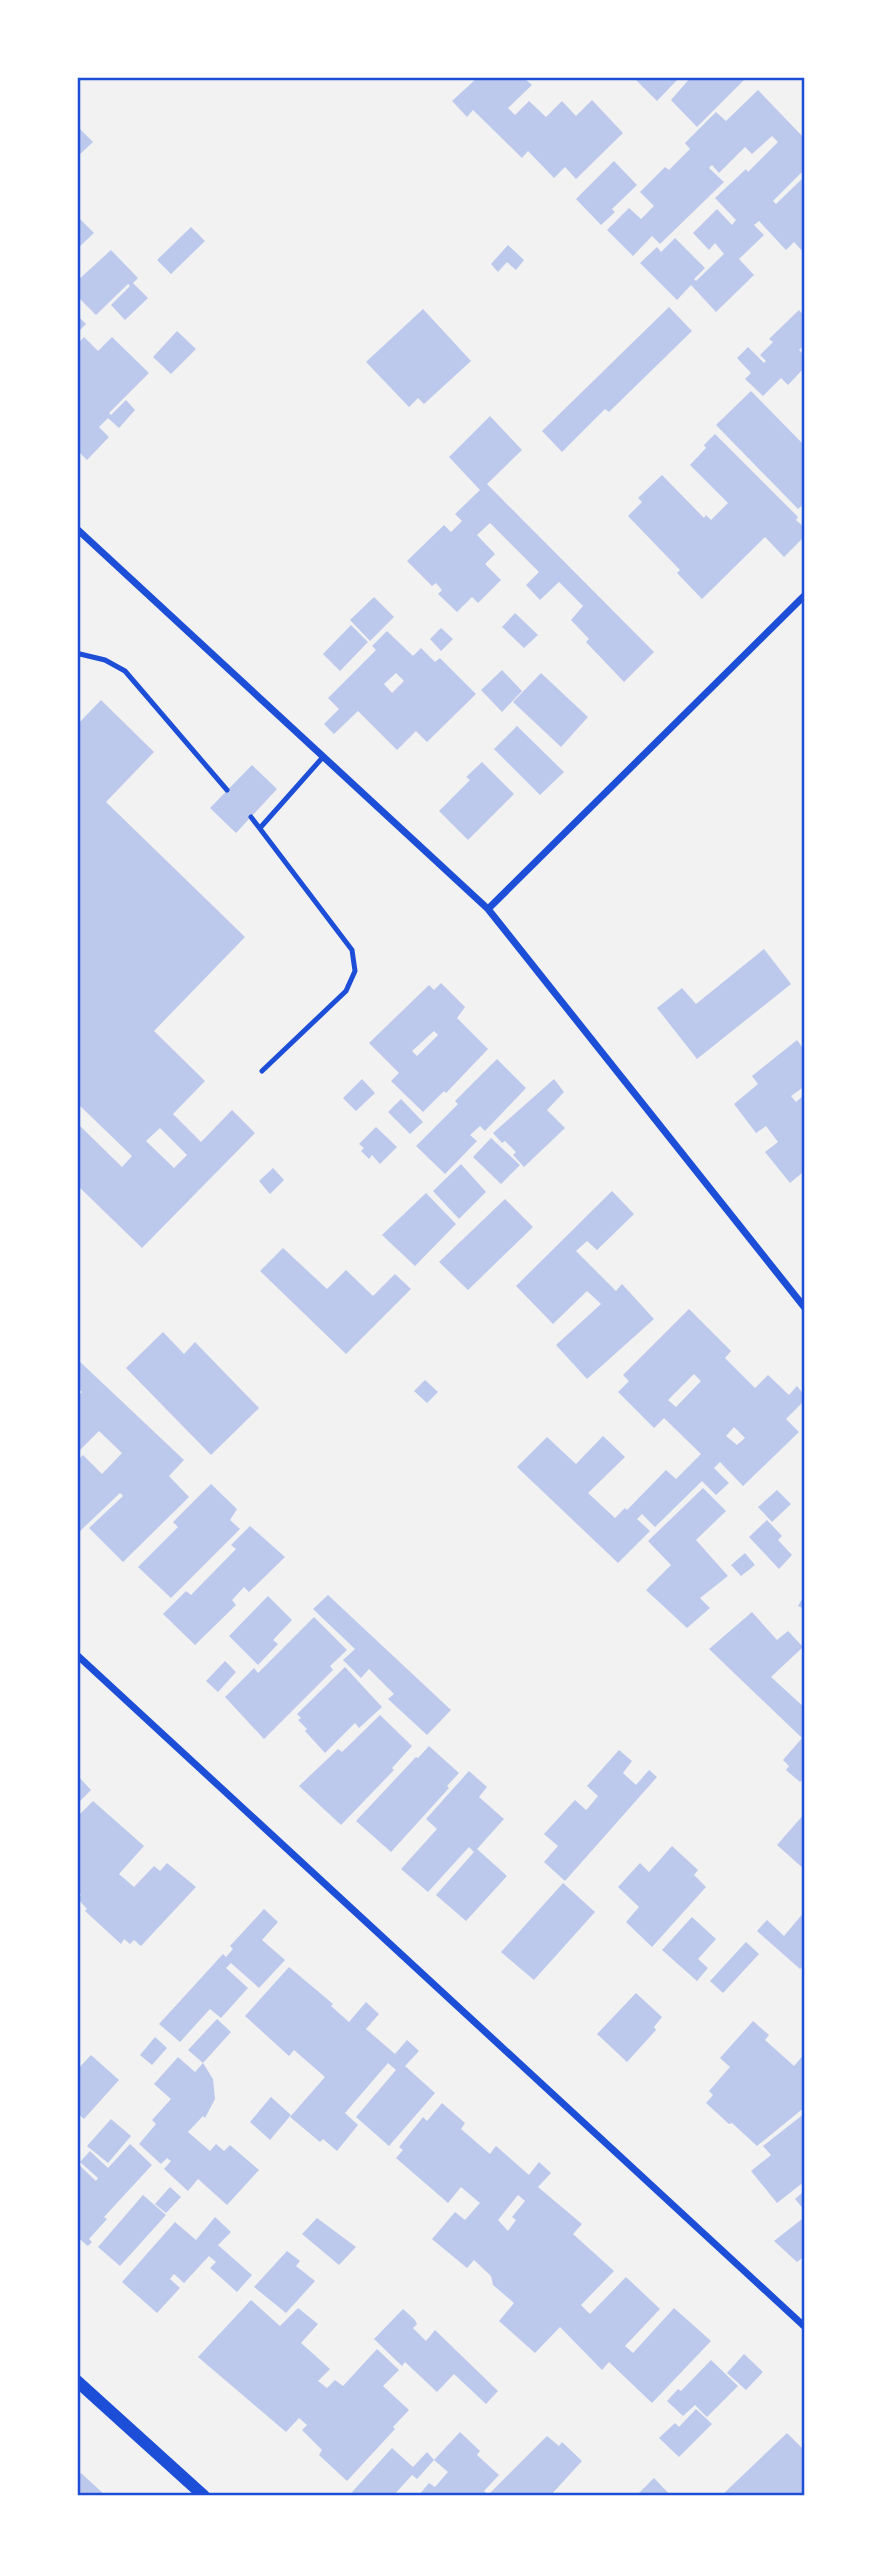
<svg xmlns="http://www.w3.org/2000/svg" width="882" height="2573" font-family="Ubuntu,sans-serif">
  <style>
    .building { fill: #bdc9ec; fill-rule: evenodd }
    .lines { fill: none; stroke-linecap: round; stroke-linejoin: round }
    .service { stroke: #1d4ed8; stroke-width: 5 }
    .minor { stroke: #1d4ed8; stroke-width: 7 }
    .tertiary { stroke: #1d4ed8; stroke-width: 12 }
    .neatline { fill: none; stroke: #1d4ed8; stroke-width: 2.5 }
  </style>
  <rect width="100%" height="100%" fill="#f2f2f2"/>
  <!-- building -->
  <path class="building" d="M478 77H523L532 85 508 108 515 115 529 101 546 117 562 101 576 116 592 100 623 133 576 179 565 167 554 178 528 151 522 158 473 110 467 117 452 101Z
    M633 77H674L677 80 657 101Z
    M691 77H745L746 78 697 127 671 100Z
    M758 90 805 139V169L773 201 776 204 805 176V254L794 242 786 250 759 221 754 225 764 235 739 259 754 275 716 312 691 285 677 300 640 263 657 247 661 252 675 238 705 268 694 279 696 281 724 254 715 243 709 250 693 233 717 209 732 225 736 220 715 198 746 169 748 172 778 142 772 136 752 154 745 147 719 173 712 165 709 168 724 182 660 244 652 236 633 256 607 230 629 208 641 219 654 206 640 192 665 167 669 170 690 149 685 143 716 112 726 121Z
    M77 126 93 142 77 157Z
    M614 161 637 185 612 209 615 212 601 225 576 199Z
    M77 216 94 233 77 249Z
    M191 227 205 241 171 274 157 260Z
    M508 245 524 260 516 270 507 262 498 272 491 264Z
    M111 250 138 278 133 283 148 298 125 320 111 305 130 286 128 284 96 315 77 296V281Z
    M669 307 692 331 609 412 605 409 562 452 542 431Z
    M423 309 471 361 424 404 418 398 409 407 366 362Z
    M799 310 805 317V344L799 350 805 356V367L788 385 781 378 763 396 745 379 751 373 737 358 748 347 764 363 766 361 760 355 773 342 769 339Z
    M77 315 86 324 77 333Z
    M177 331 196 349 171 374 153 357Z
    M84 337 98 351 112 337 149 373 109 413 111 415 126 400 135 410 119 428 108 418 99 427 109 437 87 460 77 450V344Z
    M751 391 805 446V503L798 509 716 425Z
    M490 416 522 450 487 484 654 652 624 682 586 642 589 639 571 620 583 606 559 582 540 600 526 585 539 572 490 523 477 535 495 554 485 564 501 580 478 603 472 597 457 612 438 594 442 590 436 583 432 586 407 561 444 525 451 532 462 521 455 514 480 490 449 457Z
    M715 434 798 517 796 520 805 528V536L784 557 765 537 702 599 677 573 680 570 628 516 642 502 638 498 662 475 704 518 706 515 711 520 728 503 690 465 706 448 704 445Z
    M374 597 394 617 370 641 350 620Z
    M515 613 538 635 524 648 502 627Z
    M351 625 368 642 340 671 323 654Z
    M441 628 453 639 441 651 430 639Z
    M387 631 413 656 421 648 435 662 440 658 476 694 427 742 416 731 397 750 358 711 334 734 324 724 339 709 328 698 376 650 372 646ZM396 673 404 681 392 693 384 684Z
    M502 670 522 691 502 712 481 690Z
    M541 673 588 717 561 747 513 702Z
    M101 700 154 752 106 802 245 937 154 1031 205 1081 173 1114 201 1142 232 1110 255 1133 142 1248 77 1185V1123L122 1167 132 1156 77 1103V725ZM160 1128 187 1155 174 1168 146 1141Z
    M517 726 564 772 540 795 494 749Z
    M482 762 514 794 468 840 439 811 470 780 466 777Z
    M252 765 277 789 236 833 210 808Z
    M764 949 791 984 697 1059 657 1008 682 988 696 1004Z
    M441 983 465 1007 457 1018 488 1049 446 1093 444 1091 423 1112 391 1081 399 1073 369 1043 429 985 434 990ZM434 1031 438 1035 417 1056 412 1051Z
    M797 1040 805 1051V1086L791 1096 796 1102 805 1094V1176L802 1173 790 1183 765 1152 778 1142 766 1126 756 1133 734 1104 758 1084 752 1076Z
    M497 1059 526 1088 485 1131 480 1126 470 1135 477 1141 445 1174 416 1146 458 1104 455 1101Z
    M362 1079 375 1093 356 1111 343 1098Z
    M554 1079 564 1092 547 1110 565 1128 524 1167 513 1155 516 1152 505 1141 502 1143 493 1133Z
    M401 1099 423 1122 410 1134 388 1112Z
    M376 1127 397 1147 380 1164 372 1155 369 1159 361 1151 364 1148 359 1144Z
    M491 1138 520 1165 501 1184 473 1157Z
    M461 1164 486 1192 459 1219 433 1191Z
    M273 1168 284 1180 270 1194 259 1181Z
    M612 1191 634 1214 597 1250 587 1241 576 1251 616 1291 622 1284 654 1319 587 1379 556 1345 601 1304 587 1291 553 1324 516 1286Z
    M426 1193 456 1224 415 1266 382 1235Z
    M505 1199 533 1227 468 1290 439 1262Z
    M283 1248 327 1289 346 1270 373 1296 395 1274 411 1289 346 1354 260 1271Z
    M689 1309 731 1351 725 1358 755 1388 768 1375 789 1395 797 1386 805 1396V1400L786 1419 799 1432 743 1486 720 1462 714 1468 729 1483 716 1495 702 1481 655 1527 642 1514 637 1519 650 1531 618 1563 517 1467 547 1437 576 1464 603 1436 625 1457 588 1493 615 1518 625 1508 627 1510 666 1470 676 1479 701 1454 664 1418 654 1428 618 1392 629 1381 623 1375ZM694 1374 701 1381 676 1407 668 1400ZM734 1427 745 1438 737 1445 726 1436Z
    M163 1332 184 1354 195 1342 259 1408 211 1455 126 1368Z
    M77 1359 184 1460 169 1476 189 1497 123 1562 89 1528 123 1496 120 1493 77 1534V1461L83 1455 102 1474 122 1453 99 1431 77 1453V1397L82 1392 77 1387Z
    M425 1380 438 1392 427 1403 414 1391Z
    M211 1484 237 1509 230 1520 240 1529 171 1598 138 1567 178 1527 173 1522Z
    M703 1488 726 1511 696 1540 728 1576 700 1598 710 1608 687 1628 646 1590 671 1565 648 1541Z
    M777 1490 791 1504 772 1522 758 1507Z
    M767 1520 782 1536 778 1540 792 1555 779 1569 749 1537Z
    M250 1526 285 1557 249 1592 244 1587 232 1600 236 1605 195 1645 163 1614 186 1591 191 1595 236 1549 231 1545Z
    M745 1553 755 1565 741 1576 731 1565Z
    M805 1594V1609L798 1606Z
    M328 1595 451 1710 427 1735 388 1699 394 1694 369 1669 361 1678 343 1660 355 1649 313 1609Z
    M268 1596 292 1620 273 1640 278 1644 258 1665 229 1636Z
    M752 1612 777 1640 788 1631 803 1647 771 1677 805 1708V1777L800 1782 786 1770 789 1766 783 1760 802 1738 709 1649Z
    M314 1617 347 1650 330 1666 333 1670 264 1739 225 1697 254 1668 258 1673Z
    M225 1661 236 1672 218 1692 206 1681Z
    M345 1667 382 1707 359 1728 355 1723 325 1753 305 1731 307 1729 298 1720 301 1718 297 1714Z
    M380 1715 412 1746 392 1768 394 1770 341 1825 299 1786 338 1749 342 1752Z
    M429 1746 459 1773 447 1786 449 1788 391 1852 356 1821 416 1757 418 1758Z
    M619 1750 632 1761 623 1773 636 1785 649 1770 657 1777 565 1881 544 1862 558 1846 544 1834 575 1800 586 1810 589 1807 598 1796 587 1786Z
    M469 1771 487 1787 479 1797 504 1819 477 1849 507 1876 466 1921 436 1895 474 1852 469 1847 428 1892 401 1869 437 1829 426 1819Z
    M77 1775 91 1790 77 1804Z
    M93 1801 144 1846 119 1874 134 1887 154 1866 160 1871 167 1863 196 1887 141 1946 134 1940 130 1944 124 1939 121 1944 85 1911 87 1909 78 1899 81 1895 77 1891V1817Z
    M805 1813V1870L777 1845Z
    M672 1846 698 1870 694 1875 706 1887 652 1947 626 1922 639 1907 618 1887 640 1863 649 1872Z
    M563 1883 595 1912 534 1980 501 1952Z
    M264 1909 278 1922 262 1940 285 1960 259 1988 231 1963 226 1968 248 1988 221 2018 210 2009 180 2042 159 2024 223 1954 226 1957 233 1949 230 1946Z
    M805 1911V1964L800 1969 757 1931 767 1920 784 1936Z
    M692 1917 716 1939 698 1959 708 1968 697 1981 662 1950Z
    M746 1942 759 1954 723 1993 710 1981Z
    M289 1967 333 2004 331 2006 349 2022 366 2002 379 2014 366 2029 395 2054 407 2040 419 2051 405 2066 435 2093 389 2146 356 2117 396 2070 388 2063 345 2113 358 2125 337 2151 323 2139 320 2142 290 2117 325 2077 294 2050 289 2056 245 2016Z
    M636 1993 662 2017 654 2027 656 2030 627 2062 597 2034Z
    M217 2019 231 2032 203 2063 188 2050Z
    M753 2021 769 2035 765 2040 794 2066 805 2053V2107L757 2146 732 2123 729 2124 706 2103 713 2095 709 2091 730 2067 720 2058Z
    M155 2037 167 2048 152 2065 140 2055Z
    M91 2055 119 2080 84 2119 77 2113V2070Z
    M178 2057 195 2072 203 2063 213 2079 215 2099 205 2118 203 2116 188 2132 210 2151 216 2144 224 2151 230 2145 259 2170 227 2205 198 2179 188 2191 164 2169 171 2161 167 2158 161 2164 139 2144 156 2124 152 2120 171 2099 154 2084Z
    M271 2097 291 2115 270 2140 250 2122Z
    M442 2103 465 2123 461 2129 490 2154 496 2146 529 2175 539 2162 551 2173 538 2187 582 2224 573 2234 614 2271 581 2305 590 2314 626 2277 660 2309 625 2346 633 2353 674 2308 711 2341 652 2403 609 2362 602 2370 560 2327 535 2353 499 2321 514 2303 493 2285 491 2276 474 2260 467 2268 432 2239 455 2212 465 2220 480 2203 461 2187 448 2203 396 2158 403 2150 399 2147 423 2117 427 2121ZM518 2195 525 2201 512 2217 516 2220 508 2231 498 2220Z
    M805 2113V2181L777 2203 751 2171 771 2155 763 2146Z
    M111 2119 131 2136 108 2163 87 2146Z
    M130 2144 152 2165 104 2217 107 2219 89 2239 92 2242 88 2246 77 2237V2163L96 2181 98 2178 80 2162 90 2151 108 2168Z
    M170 2187 181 2197 166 2213 155 2204Z
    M803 2192 805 2194V2211L795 2199Z
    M143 2195 166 2215 120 2266 98 2247Z
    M215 2217 231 2232 218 2245 252 2275 237 2292 210 2268 216 2262 209 2256 184 2283 174 2274 170 2279 180 2288 157 2313 122 2282 175 2222 196 2240Z
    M317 2218 356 2247 339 2265 302 2234Z
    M802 2219 805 2223V2256L797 2262 774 2241Z
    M287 2251 300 2261 296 2266 315 2281 286 2313 254 2287Z
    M251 2300 280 2326 298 2308 318 2324 301 2343 330 2369 318 2381 327 2388 335 2380 343 2386 377 2349 399 2370 383 2386 409 2410 393 2427 395 2429 347 2481 319 2455 322 2450 302 2430 307 2425 299 2418 286 2432 198 2357Z
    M403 2309 415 2320 417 2324 413 2328 426 2341 435 2330 498 2391 486 2404 454 2374 437 2392 405 2362 402 2366 374 2339Z
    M744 2354 763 2372 746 2390 727 2373Z
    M711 2360 738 2386 707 2417 695 2405 683 2416 667 2401 678 2389 681 2391Z
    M696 2409 712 2424 679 2457 659 2438 675 2423 679 2427Z
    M460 2432 480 2451 477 2455 499 2475 484 2491 488 2495 547 2436 559 2446 562 2442 582 2461 550 2496H418L429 2483 435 2487 448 2472 434 2460Z
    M787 2433 805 2451V2496H721Z
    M392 2448 413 2467 427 2452 434 2460 417 2479 412 2475 393 2496H357L352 2492Z
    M81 2473 106 2496H77V2478Z
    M654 2478 671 2496H636Z"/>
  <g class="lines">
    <!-- service -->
    <path class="service" d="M77 656 80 654 105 660 125 671 227 790
      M251 817 352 950 355 971 346 991 262 1071
      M260 828 323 757"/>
    <!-- minor -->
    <path class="minor" d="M77 529 488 909 805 1308
      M488 909 805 595
      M77 1655 805 2327"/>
    <!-- tertiary -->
    <path class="tertiary" d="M77 2381 204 2496"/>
  </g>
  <!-- border -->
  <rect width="882" height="2573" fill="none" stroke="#ffffff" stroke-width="158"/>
  <rect x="79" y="79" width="724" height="2415" class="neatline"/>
</svg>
